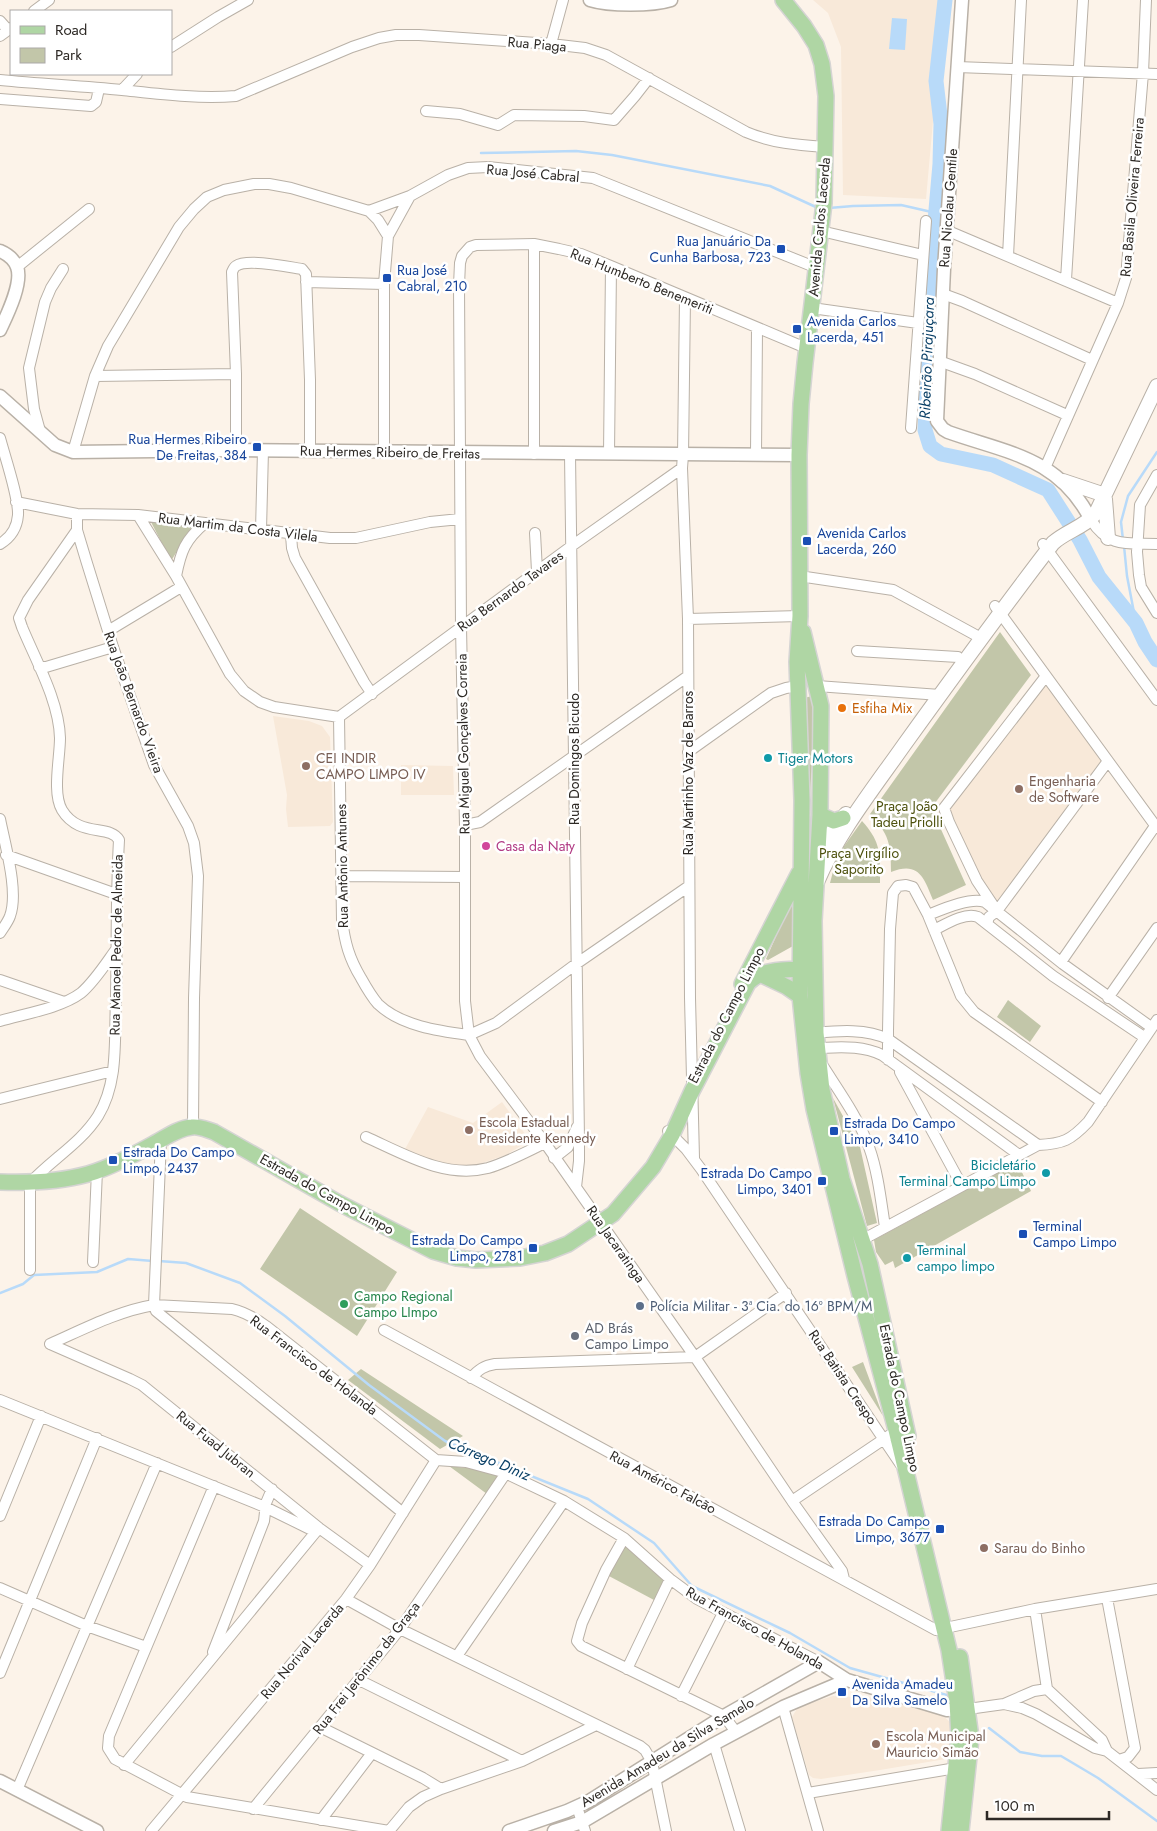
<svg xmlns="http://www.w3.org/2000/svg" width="1157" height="1831" font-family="Jost,sans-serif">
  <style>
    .built { fill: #f8e9d9 }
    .green { fill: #c2c6a9 }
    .water { fill: #b8daf9 }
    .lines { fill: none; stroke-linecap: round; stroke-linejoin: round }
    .stream { stroke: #b8daf9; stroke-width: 2.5 }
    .river { stroke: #b8daf9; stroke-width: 15 }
    .minor-casing { stroke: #b9b1a7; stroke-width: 12 }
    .tertiary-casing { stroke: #b9b1a7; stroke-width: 15 }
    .secondary-casing { stroke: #b9b1a7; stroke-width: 16 }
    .primary-casing { stroke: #d5d4d3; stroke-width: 18 }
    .minor { stroke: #fff; stroke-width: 10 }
    .tertiary { stroke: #fff; stroke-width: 12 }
    .secondary { stroke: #fff; stroke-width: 14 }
    .primary { stroke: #afd6a4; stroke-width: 15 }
    .transit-dot { fill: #1a4fb4; stroke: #fff; stroke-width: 2 }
    .food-dot { fill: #e8710a; stroke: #fff; stroke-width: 2 }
    .culture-dot { fill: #0f9aa8; stroke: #fff; stroke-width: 2 }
    .education-dot { fill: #8d6e63; stroke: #fff; stroke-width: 2 }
    .hotel-dot { fill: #d1479c; stroke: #fff; stroke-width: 2 }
    .leisure-dot { fill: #2e9e5b; stroke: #fff; stroke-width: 2 }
    .service-dot { fill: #5c6f8a; stroke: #fff; stroke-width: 2 }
    .worship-dot { fill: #6b7280; stroke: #fff; stroke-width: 2 }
    .labels { text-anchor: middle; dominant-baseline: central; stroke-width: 5; stroke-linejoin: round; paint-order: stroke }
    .street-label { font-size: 14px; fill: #2d2925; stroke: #fff }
    .transit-label { font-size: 14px; fill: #164399; stroke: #fff; text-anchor: start }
    .food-label { font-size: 14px; fill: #c56008; stroke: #fff; text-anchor: start }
    .education-label { font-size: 14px; fill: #785e54; stroke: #fff; text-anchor: start }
    .culture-label { font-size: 14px; fill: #0d838f; stroke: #fff; text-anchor: start }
    .park-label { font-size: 14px; fill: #4c500c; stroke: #fff }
    .hotel-label { font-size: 14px; fill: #b23c85; stroke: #fff; text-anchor: start }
    .leisure-label { font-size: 14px; fill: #27864d; stroke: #fff; text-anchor: start }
    .service-label { font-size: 14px; fill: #4e5e75; stroke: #fff; text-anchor: start }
    .worship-label { font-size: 14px; fill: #5b616d; stroke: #fff; text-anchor: start }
    .water-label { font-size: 15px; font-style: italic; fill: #093f66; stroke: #fff }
  </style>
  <rect width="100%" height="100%" fill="#fcf3e9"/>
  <!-- built -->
  <path class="built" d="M813 0H940L929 81 934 110 926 199 843 195 841 47 828 13Z
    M1046 676 1108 761 997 911 940 810Z
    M273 716 309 721 322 726 330 737 333 822 330 826 288 827 286 809 287 795Z
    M401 765 453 766 454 795H401Z
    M502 1102 528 1138 519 1147 506 1155 467 1168 429 1162 404 1151 428 1107 473 1123Z
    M833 1696 879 1698 943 1716 950 1722 951 1756 946 1759 880 1770 821 1779 813 1778 809 1775 792 1717 798 1707Z"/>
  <!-- green -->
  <path class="green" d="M150 520 193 525 171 561Z
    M1000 632 1031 675 935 803 934 809 935 816 966 885 933 900C924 878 919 861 891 872 891 844 889 834 870 814Z
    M816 695 808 829 804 698Z
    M862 821C882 843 880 855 880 883H830L837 856Z
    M793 904V946L768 960 766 959 790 905Z
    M1008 1000 1041 1026 1030 1042 997 1017Z
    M833 1098 860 1147 877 1223 867 1226Z
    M1017 1162 1031 1191 895 1268 893 1261 885 1265 876 1252 874 1240Z
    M300 1208 397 1272 357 1336 260 1269Z
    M863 1362 883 1416 852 1367Z
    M361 1369 463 1436 440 1449 348 1380Z
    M449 1466 503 1472 487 1494Z
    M627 1541 667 1580 654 1600 607 1575Z"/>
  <!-- water -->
  <path class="water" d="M892 18 907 19 905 50 889 49Z"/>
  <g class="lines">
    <!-- stream -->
    <path class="stream" d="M481 153 576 151 612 155 770 186 818 208
      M829 208 853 206 901 205 936 213
      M1123 540 1121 522 1128 496 1157 452
      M1124 546 1127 576 1136 623
      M159 1261 186 1263 240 1283 285 1316 369 1385 445 1441 588 1499 654 1543 692 1586 790 1633 850 1668 950 1696
      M0 1293 23 1284 34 1275 97 1272 128 1259 153 1261
      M989 1728 1020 1752 1042 1756H1061L1098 1778 1157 1821"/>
    <!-- river -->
    <path class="river" d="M945 0 936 81 941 124 940 164 930 279 925 430 930 446 941 454 993 465 1048 490 1080 540 1099 577 1136 623 1145 642 1157 660"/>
    <defs>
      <path id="minor" d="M34 11 49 0
        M0 21 8 30
        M0 36 11 28
        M551 44 563 0
        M171 47 218 17 248 0
        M957 67 1157 74
        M0 80C41 84 81 86 122 90 160 94 198 99 236 96L352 47 379 38 396 35H419L551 44 585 48 606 55 746 132C772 143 797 145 825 147
        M122 90 137 74
        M0 99 91 106 96 102 99 89
        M426 111 460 114 498 125 514 115 584 116 614 120 635 96 649 78
        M369 211 410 196
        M946 230 1118 303
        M821 231 923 255
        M1008 256 1021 0
        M17 267 89 209
        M1066 280 1083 0
        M306 282 384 284
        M943 294 962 301 1092 360
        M685 298 683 455 682 468 688 619 690 998 694 1158
        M812 308 918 323
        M806 348 611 266 581 254 559 249 534 244 476 245 470 247 462 256 460 263 459 285 461 627 465 825V1001L469 1035 480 1056 545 1143 695 1357 792 1501 842 1571 844 1579
        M939 361 975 374 1067 415
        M95 376 236 374
        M911 428 926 221
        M40 431 34 409 29 368 45 302 51 288 63 269
        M0 438C5 457 19 498 18 515 17 528 10 538 0 544
        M236 450V374L232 272C233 270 234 267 236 266 247 258 289 267 302 269L306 274 310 380V451
        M73 452 95 376 108 346 179 227 194 209 207 197 224 190 254 184H269L291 188 369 211 378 220 388 236
        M384 452V284L388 236 410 196 448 175 468 168 488 167 593 178 817 268
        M534 454V244
        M570 454 579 1140V1161L576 1187
        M609 454 611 266
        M756 454 757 329
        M1045 468 1118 303 1126 278 1143 73 1146 0
        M1157 475 1140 505 1137 552 1139 575 1141 587 1157 613
        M16 502 77 514 138 515 330 538H356L430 522 460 519
        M77 514V530L86 560 113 647 154 765 188 826 194 843 198 876 194 998 193 1126
        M138 515 176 576 230 674 244 691 260 702 274 707 339 717
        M1091 520C1109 548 1127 543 1157 544
        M261 530 263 450
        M535 533 537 571
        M291 535 292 548 295 558 364 682 372 694
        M1043 544 1157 700
        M176 576C181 551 185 540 205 523
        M799 576 893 590 981 638
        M995 606 1157 828
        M688 619 800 616
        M108 631 181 587
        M857 651 958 657
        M39 667H46L113 647
        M817 686 940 695
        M339 717 573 545 682 468
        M339 717 342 920C345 943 349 958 361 978 366 987 371 996 378 1004 401 1026 439 1031 469 1035
        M688 752 771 693 786 688 798 686
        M0 819C5 845 19 892 10 916 8 922 3 928 0 933
        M465 825 480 822 688 676
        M6 855 116 894
        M342 876 464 877
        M997 911 977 881 949 822 944 808 1046 676
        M928 915C943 909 970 897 985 902L1063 964 1151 1027
        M987 924 989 917 997 911 1108 761
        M934 930C946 924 965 912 978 917L1053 976 1144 1037
        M1061 962 1155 826
        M0 980 64 1002
        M1108 998 1157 928
        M0 1021C24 1014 61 1008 81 993 95 981 106 963 117 948
        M812 1033C837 1031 865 1028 888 1039L1038 1145
        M469 1035 496 1023 576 964 689 886
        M811 1048C836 1048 859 1044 882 1055L1019 1155
        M888 1060V1031L890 929 893 893 898 886 906 885 913 887 928 915 961 996 974 1012 1102 1102
        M821 1063C838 1090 858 1117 869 1147 878 1172 881 1201 885 1227
        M900 1072 962 1186
        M0 1099 113 1071
        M668 1131 686 1149 701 1169 901 1465
        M366 1137C404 1154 445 1179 488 1168 508 1162 526 1152 545 1143
        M161 1140 154 1305 156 1311 403 1513
        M554 1158 568 1147 577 1127
        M862 1240 1038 1145C1063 1144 1071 1140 1088 1122L1157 1020
        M93 1262 97 1171
        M30 1270V1183C51 1160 81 1143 98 1116 119 1082 114 1039 116 1000 117 947 116 894 119 840 110 824 79 838 62 810 52 793 60 758 60 738 59 701 36 661 22 627L19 618 28 600 77 530
        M384 1330 936 1630 1035 1609 1157 1589
        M50 1344C84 1329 118 1311 154 1305L232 1309C245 1312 255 1318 266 1326L436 1460 466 1462 503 1472 564 1501 624 1538 670 1579 697 1599 819 1662
        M50 1344 130 1379 142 1385 319 1528 370 1565
        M471 1378C479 1369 484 1366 495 1364L695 1357 786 1293
        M0 1400 265 1507 316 1532
        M214 1486 109 1736 108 1748 115 1759 187 1797 389 1831
        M792 1501 890 1435
        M0 1516 41 1416
        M624 1538 606 1570 582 1623 577 1641 581 1646 724 1716 736 1732
        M0 1588 87 1626 146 1647
        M1107 1598 1135 1748 1128 1757 1119 1760
        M346 1599 400 1629 640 1746 645 1750 652 1762 666 1831
        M1035 1609 1047 1689
        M213 1652 264 1521 266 1503 272 1489
        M457 1656 564 1501
        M627 1669 670 1579
        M0 1673 97 1438
        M359 1680 522 1761
        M1047 1689 1102 1740 1107 1751
        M681 1696 723 1613
        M1004 1704 1022 1708 1036 1714 1095 1748 1107 1751 1157 1790
        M783 1707 818 1831
        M968 1709 1004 1704 1034 1691 1047 1689
        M320 1727 423 1778 441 1789
        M714 1744 740 1831
        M124 1765 319 1528
        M1138 1774 1157 1773
        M17 1790 157 1463
        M808 1793 956 1768
        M577 1807 585 1831
        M253 1809 400 1629 506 1473
        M321 1820 372 1753
        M151 1831 346 1599 370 1565 436 1460
        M389 1831 409 1807 423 1797 441 1789 522 1761 596 1725"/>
      <path id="tertiary" d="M590 0C609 6 652 6 671 0
        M962 0 944 269 937 421 943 429 948 432C1007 453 1059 457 1091 520
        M0 251C7 254 14 259 17 267 23 283 7 315 0 330
        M0 396 55 445 73 452 236 450 799 455
        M0 1781 97 1831
        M509 1831 567 1811 589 1801 724 1716 819 1662 847 1680 947 1710 965 1709
        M554 1831 582 1822 714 1744 783 1707 847 1680"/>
      <path id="secondary" d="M1063 481 1102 494
        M1105 499 1108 538
        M818 851 846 814
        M817 882C838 833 873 789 904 745 953 677 1002 609 1053 543 1066 531 1085 527 1096 513L1157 386"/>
      <path id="primary" d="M783 0 804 26 816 45 822 64 826 96 824 203 805 363 801 404 799 455 800 616 797 662 802 800 800 996 808 1073 814 1109 855 1276 896 1430 949 1650 957 1702 959 1737 949 1831
        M803 632 821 706 820 815 814 921 816 1033 822 1090 842 1179 870 1264 908 1436
        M820 815 834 821 843 818
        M760 974 787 987 800 996
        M742 984 799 873
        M0 1182C29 1183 59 1182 88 1174 112 1167 135 1154 157 1142 168 1136 179 1128 192 1127 200 1126 207 1130 214 1132L339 1203 433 1251 457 1258 476 1260 520 1258 545 1253 568 1244 613 1214 653 1167 672 1135 692 1091 748 983C761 968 789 970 808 969
        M960 1657 971 1738 961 1831"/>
    </defs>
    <!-- minor casing -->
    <use href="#minor" class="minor-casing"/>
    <!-- tertiary casing -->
    <use href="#tertiary" class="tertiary-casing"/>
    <!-- secondary casing -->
    <use href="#secondary" class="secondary-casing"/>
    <!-- primary casing -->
    <use href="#primary" class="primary-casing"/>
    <!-- minor -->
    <use href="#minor" class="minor"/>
    <!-- tertiary -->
    <use href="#tertiary" class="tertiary"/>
    <!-- secondary -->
    <use href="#secondary" class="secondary"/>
    <!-- primary -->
    <use href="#primary" class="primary"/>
  </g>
  <!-- markers -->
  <g class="transit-dot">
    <rect x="776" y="244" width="10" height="10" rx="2.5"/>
    <rect x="382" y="273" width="10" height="10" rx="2.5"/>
    <rect x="792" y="324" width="10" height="10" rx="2.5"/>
    <rect x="252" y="442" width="10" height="10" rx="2.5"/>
    <rect x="802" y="536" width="10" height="10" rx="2.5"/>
    <rect x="829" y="1126" width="10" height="10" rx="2.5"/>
    <rect x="108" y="1155" width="10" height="10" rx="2.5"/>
    <rect x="817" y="1176" width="10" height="10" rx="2.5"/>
    <rect x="1018" y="1229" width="10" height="10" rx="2.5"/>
    <rect x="528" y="1243" width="10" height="10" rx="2.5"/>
    <rect x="935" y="1524" width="10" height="10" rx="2.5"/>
    <rect x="837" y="1687" width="10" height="10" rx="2.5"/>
  </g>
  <circle class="food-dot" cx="842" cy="708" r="5"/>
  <g class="culture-dot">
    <circle cx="768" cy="758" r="5"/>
    <circle cx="1046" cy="1173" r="5"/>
    <circle cx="907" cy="1258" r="5"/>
  </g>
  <g class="education-dot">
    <circle cx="306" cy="766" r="5"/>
    <circle cx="1019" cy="789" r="5"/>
    <circle cx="469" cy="1130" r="5"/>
    <circle cx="984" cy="1548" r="5"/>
    <circle cx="876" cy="1744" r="5"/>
  </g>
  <circle class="hotel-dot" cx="486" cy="846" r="5"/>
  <circle class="leisure-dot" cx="344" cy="1304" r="5"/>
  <circle class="service-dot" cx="640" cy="1306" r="5"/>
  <circle class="worship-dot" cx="575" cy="1336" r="5"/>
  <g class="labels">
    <!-- street labels -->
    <g class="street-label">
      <text transform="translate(537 44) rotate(5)">Rua Piaga</text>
      <text transform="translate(533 173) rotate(5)">Rua José Cabral</text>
      <text transform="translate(1132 197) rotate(-85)">Rua Basila Oliveira Ferreira</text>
      <text transform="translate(948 208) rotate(-86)">Rua Nicolau Gentile</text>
      <text transform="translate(819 227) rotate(-85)">Avenida Carlos Lacerda</text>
      <text transform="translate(642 281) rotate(22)">Rua Humberto Benemeriti</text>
      <text transform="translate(390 452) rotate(1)">Rua Hermes Ribeiro de Freitas</text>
      <text transform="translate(238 527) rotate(7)">Rua Martim da Costa Vilela</text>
      <text transform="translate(510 591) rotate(-36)">Rua Bernardo Tavares</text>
      <text transform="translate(134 702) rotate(70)">Rua João Bernardo Vieira</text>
      <text transform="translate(463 744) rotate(-91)">Rua Miguel Gonçalves Correia</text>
      <text transform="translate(574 759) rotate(-90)">Rua Domingos Bicudo</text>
      <text transform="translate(688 773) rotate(-90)">Rua Martinho Vaz de Barros</text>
      <text transform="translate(342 866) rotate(-91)">Rua Antônio Antunes</text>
      <text transform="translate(116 945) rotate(-89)">Rua Manoel Pedro de Almeida</text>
      <text transform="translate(726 1015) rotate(-63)">Estrada do Campo Limpo</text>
      <text transform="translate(327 1194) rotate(29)">Estrada do Campo Limpo</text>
      <text transform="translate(616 1244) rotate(55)">Rua Jacaratinga</text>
      <text transform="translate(314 1365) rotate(37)">Rua Francisco de Holanda</text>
      <text transform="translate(843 1377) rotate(56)">Rua Batista Crespo</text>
      <text transform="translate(900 1398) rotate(78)">Estrada do Campo Limpo</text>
      <text transform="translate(216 1444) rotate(39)">Rua Fuad Jubran</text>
      <text transform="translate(663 1482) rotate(28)">Rua Américo Falcão</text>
      <text transform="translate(755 1628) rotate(29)">Rua Francisco de Holanda</text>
      <text transform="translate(302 1651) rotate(-50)">Rua Norival Lacerda</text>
      <text transform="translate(366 1668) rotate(-52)">Rua Frei Jerônimo da Graça</text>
      <text transform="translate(667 1752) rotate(-31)">Avenida Amadeu da Silva Samelo</text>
    </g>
    <!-- transit labels -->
    <g class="transit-label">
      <text x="771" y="241" text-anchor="end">Rua Januário Da<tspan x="771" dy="16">Cunha Barbosa, 723</tspan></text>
      <text x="397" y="270">Rua José<tspan x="397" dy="16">Cabral, 210</tspan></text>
      <text x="807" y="321">Avenida Carlos<tspan x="807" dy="16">Lacerda, 451</tspan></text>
      <text x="247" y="439" text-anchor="end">Rua Hermes Ribeiro<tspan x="247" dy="16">De Freitas, 384</tspan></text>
      <text x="817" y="533">Avenida Carlos<tspan x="817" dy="16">Lacerda, 260</tspan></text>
      <text x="844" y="1123">Estrada Do Campo<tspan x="844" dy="16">Limpo, 3410</tspan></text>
      <text x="123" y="1152">Estrada Do Campo<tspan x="123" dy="16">Limpo, 2437</tspan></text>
      <text x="812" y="1173" text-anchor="end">Estrada Do Campo<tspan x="812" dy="16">Limpo, 3401</tspan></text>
      <text x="1033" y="1226">Terminal<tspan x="1033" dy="16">Campo Limpo</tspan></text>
      <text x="523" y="1240" text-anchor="end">Estrada Do Campo<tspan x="523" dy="16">Limpo, 2781</tspan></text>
      <text x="930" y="1521" text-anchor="end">Estrada Do Campo<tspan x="930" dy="16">Limpo, 3677</tspan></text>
      <text x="852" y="1684">Avenida Amadeu<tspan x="852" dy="16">Da Silva Samelo</tspan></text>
    </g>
    <!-- food labels -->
    <g class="food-label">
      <text x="852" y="708">Esfiha Mix</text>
    </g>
    <!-- education labels -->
    <g class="education-label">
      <text x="316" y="758">CEI INDIR<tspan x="316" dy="16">CAMPO LIMPO IV</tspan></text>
      <text x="1029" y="781">Engenharia<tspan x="1029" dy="16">de Software</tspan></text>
      <text x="479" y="1122">Escola Estadual<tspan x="479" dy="16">Presidente Kennedy</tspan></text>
      <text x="994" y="1548">Sarau do Binho</text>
      <text x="886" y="1736">Escola Municipal<tspan x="886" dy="16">Mauricio Simão</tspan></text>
    </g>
    <!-- culture labels -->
    <g class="culture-label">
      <text x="778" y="758">Tiger Motors</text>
      <text x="1036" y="1165" text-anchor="end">Bicicletário<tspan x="1036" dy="16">Terminal Campo Limpo</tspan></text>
      <text x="917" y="1250">Terminal<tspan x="917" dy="16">campo limpo</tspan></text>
    </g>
    <!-- park labels -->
    <g class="park-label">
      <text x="907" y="806">Praça João<tspan x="907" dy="16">Tadeu Priolli</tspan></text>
      <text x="859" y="853">Praça Virgílio<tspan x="859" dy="16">Saporito</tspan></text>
    </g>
    <!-- hotel labels -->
    <g class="hotel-label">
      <text x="496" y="846">Casa da Naty</text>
    </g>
    <!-- leisure labels -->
    <g class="leisure-label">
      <text x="354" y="1296">Campo Regional<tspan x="354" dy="16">Campo LImpo</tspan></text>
    </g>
    <!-- service labels -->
    <g class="service-label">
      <text x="650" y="1306">Polícia Militar - 3ª Cia. do 16º BPM/M</text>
    </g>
    <!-- worship labels -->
    <g class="worship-label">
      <text x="585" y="1328">AD Brás<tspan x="585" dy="16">Campo Limpo</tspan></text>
    </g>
    <!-- water labels -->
    <g class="water-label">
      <text transform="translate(927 358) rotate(-88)">Ribeirão Pirajuçara</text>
      <text transform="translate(489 1459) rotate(23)">Córrego Diniz</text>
    </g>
  </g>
  <!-- legend -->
  <rect x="10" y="10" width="162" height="65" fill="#ffffff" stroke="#aba9a8"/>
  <rect x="20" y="26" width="25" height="8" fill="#afd6a4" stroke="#aba9a8"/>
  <text x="55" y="35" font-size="15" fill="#2d2925">Road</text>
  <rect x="20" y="48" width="25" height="15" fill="#c2c6a9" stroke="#aba9a8"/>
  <text x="55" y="60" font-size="15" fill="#2d2925">Park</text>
  <!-- scale -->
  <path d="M987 1811v8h122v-8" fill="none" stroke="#2d2925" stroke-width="2.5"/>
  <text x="994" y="1811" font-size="15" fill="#2d2925" stroke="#ffffff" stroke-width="4" paint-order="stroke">100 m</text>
</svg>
